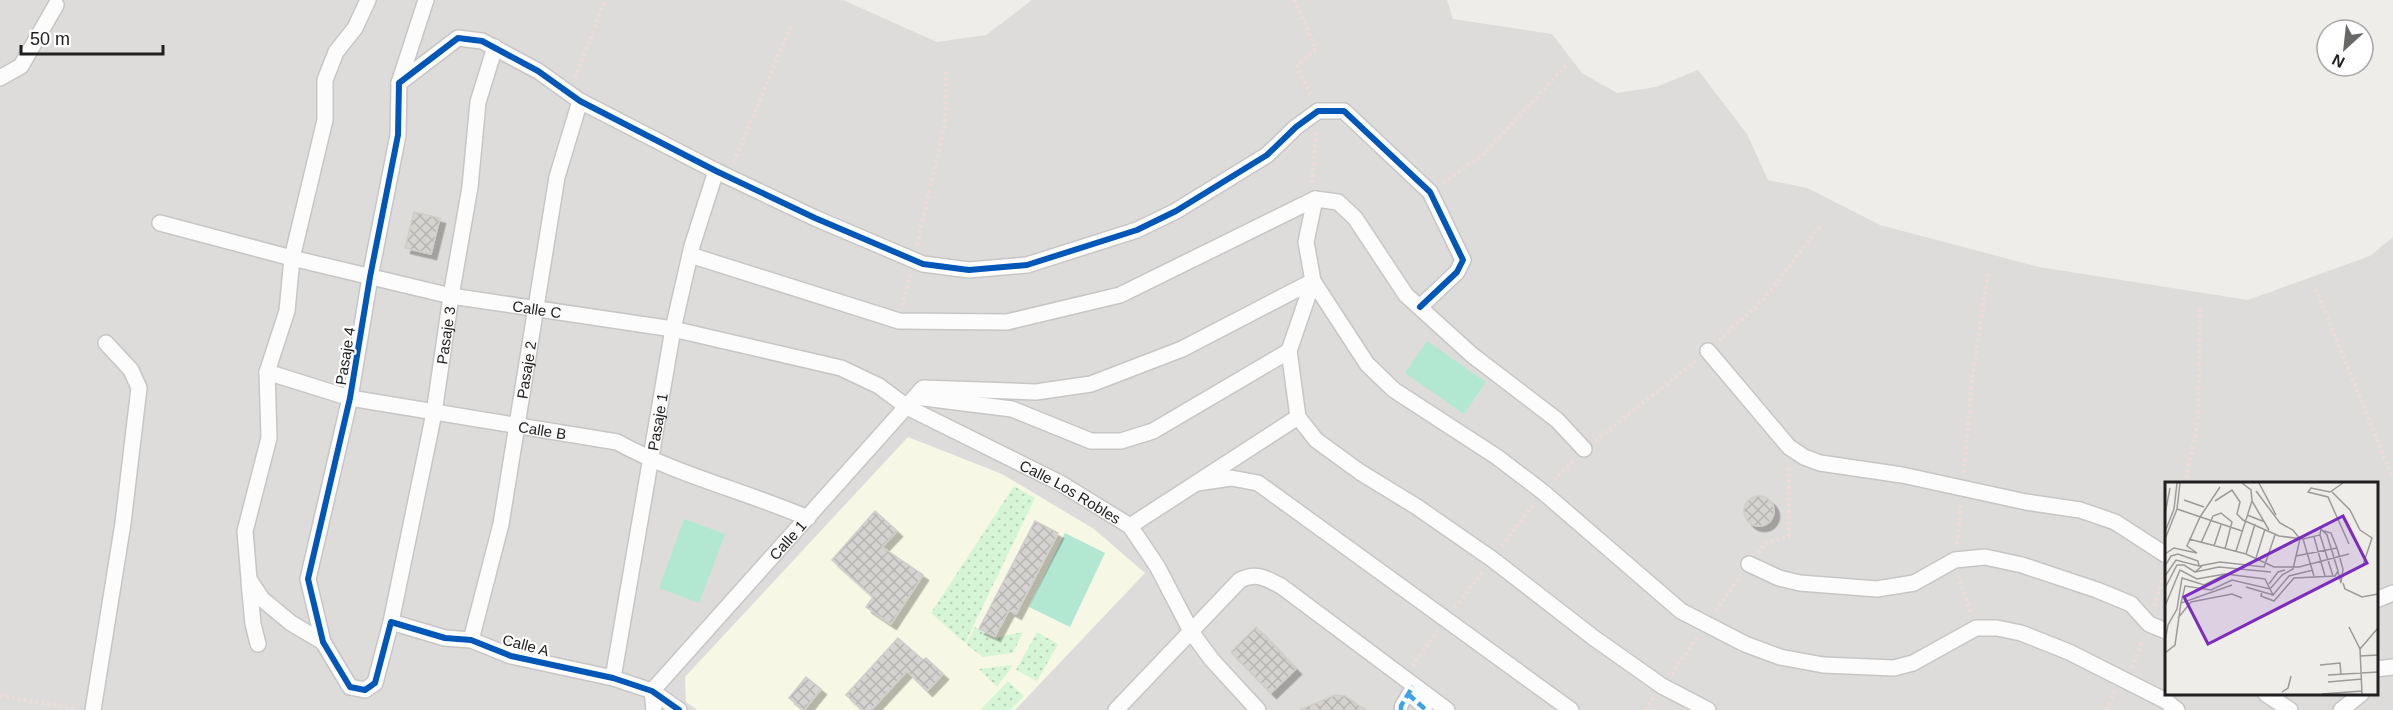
<svg xmlns="http://www.w3.org/2000/svg" width="2393" height="710" font-family="Helvetica,sans-serif">
  <style>
    .residential { fill: #dddcda; fill-rule: evenodd }
    .education { fill: #f7f7e5 }
    .park { fill: url(#park-dots) }
    .pitch { fill: #b2e8d2 }
    .building { fill: url(#building-cross-hatch); stroke: #d1ceca; stroke-width: 1.5; filter: url(#shadow) }
    .lines { fill: none; stroke-linecap: round; stroke-linejoin: round }
    .pedestrian-casing { stroke: #c7c6c5; stroke-width: 15 }
    .minor-casing { stroke: #c7c6c5; stroke-width: 18 }
    .path { stroke: #ecdcd9; stroke-width: 4; stroke-dasharray: 3 3; stroke-linecap: butt }
    .pedestrian { stroke: #fcfcfc; stroke-width: 12 }
    .minor { stroke: #fcfcfc; stroke-width: 15 }
    .quiet { stroke: #3da2ea; stroke-width: 4.5; stroke-dasharray: 9 4.5; stroke-linecap: butt }
    .cycleway-casing { stroke: #fff; stroke-width: 10 }
    .cycleway { stroke: #0057b8; stroke-width: 6 }
    .labels { text-anchor: middle; dominant-baseline: central; stroke-width: 4.5; stroke-linejoin: round; paint-order: stroke }
    .street-label { font-size: 15px; fill: #202020; stroke: #fff }
    .inset-road { fill: none; stroke: #9c9b99; stroke-width: 1.5 }
    .view { fill: #7b2cbf; fill-opacity: 0.15; stroke: #7b2cbf; stroke-width: 3 }
    .inset-edge { fill: none; stroke: #202020; stroke-width: 3 }
  </style>
  <defs>
    <pattern id="park-dots" width="8" height="8" patternUnits="userSpaceOnUse" patternTransform="scale(1.5)"><rect width="8" height="8" fill="#d6f5d7"/><path d="M2 2h.1M6 6h.1" fill="none" stroke="#b7d2b8" stroke-width="1.8" stroke-linecap="round"/></pattern>
    <pattern id="building-cross-hatch" width="8" height="8" patternUnits="userSpaceOnUse" patternTransform="scale(1.5)"><rect width="8" height="8" fill="#d5d3d0"/><path d="M0 0l8 8M0 8l8-8" fill="none" stroke="#b7b5b2"/></pattern>
    <filter id="shadow"><feDropShadow dx="5.5" dy="5.5" stdDeviation="0" flood-color="#0004"/></filter>
  </defs>
  <rect width="100%" height="100%" fill="#eeede9"/>
  <!-- residential -->
  <path class="residential" d="M0 0H843L937 42 986 35 1032 0H1447L1453 19 1552 34 1582 73 1617 93 1656 87 1698 70 1747 134 1768 180 1807 188 1880 225 2039 267 2248 300 2370 256 2393 237V710H0ZM2166 484H2376V694H2166Z"/>
  <!-- education -->
  <path class="education" d="M908 437 1002 474 1094 529 1145 573 1015 710H697L686 702 685 677Z"/>
  <!-- park -->
  <path class="park" d="M1014 486 1035 498 965 643 931 613Z
    M975 627 994 638 1023 632 1013 653 983 657 966 644Z
    M1037 632 1058 644 1037 681 1016 670Z
    M1013 665 997 687 979 669Z
    M1008 681 1024 696 1010 710H980Z"/>
  <!-- pitch -->
  <path class="pitch" d="M1427 341 1486 382 1464 414 1405 373Z
    M684 519 725 534 699 603 659 588Z
    M1065 533 1105 553 1070 627 1029 607Z"/>
  <!-- building -->
  <path class="building" d="M414 212 440 218 431 254 405 248Z
    M1744 511a15 15 0 1 1 30 0a15 15 0 1 1-30 0Z
    M875 511 897 531 882 547 923 575 891 624 866 607 873 597 832 560Z
    M1035 521 1058 533 1016 614 1009 610 995 636 979 629Z
    M1256 627 1296 669 1271 693 1231 652Z
    M898 638 923 660 926 658 943 674 927 691 907 671 871 710H862L846 695Z
    M806 677 821 689 804 710 789 698Z
    M1335 695 1345 696 1366 710H1300Z"/>
  <g class="lines">
    <defs>
      <path id="pedestrian" d="M1408 694 1426 710
        M1401 710V706L1413 686"/>
      <g id="minor">
        <path d="M0 78 21 66 56 5"/>
        <path d="M399 83 426 0"/>
        <path id="s1" d="M160 223 292 258 451 296 673 329 841 368 879 386 907 407 1060 483 1130 526 1157 566 1192 633 1212 660 1258 710"/>
        <path d="M690 255 899 321 1007 322 1120 295 1315 199"/>
        <path d="M1708 351 1789 447 1804 457 1820 463 1902 475 2026 502 2080 510 2115 522 2166 555"/>
        <path id="s2" d="M267 372 350 398 617 442C677 475 745 491 808 518"/>
        <path d="M916 397 1012 409 1091 441H1121L1153 431 1289 351"/>
        <path d="M1584 449 1557 420 1472 355 1406 295 1355 218 1338 202 1315 199 1306 242 1313 281 1289 351 1298 417 1316 440 1360 472 1417 507 1492 559 1594 638 1662 686 1708 710"/>
        <path d="M1197 483 1231 478 1258 483 1571 710"/>
        <path d="M1130 526 1298 417"/>
        <path d="M1749 564 1779 578 1800 583 1877 589 1914 583 1955 560 1985 557 2022 565 2097 590 2131 604 2149 624 2166 631"/>
        <path d="M249 582 253 624 258 644"/>
        <path d="M2376 600 2393 593"/>
        <path id="s3" d="M391 622 434 413 451 296 470 187 478 102 495 47"/>
        <path id="s4" d="M471 640 501 524 557 177 580 101"/>
        <path d="M323 642 291 623 262 599 249 579 245 531 269 438 267 372 287 311 292 258 325 120V80L336 52 355 28 368 0"/>
        <path d="M2376 669 2393 667"/>
        <path id="s5" d="M613 678 673 329 692 246 716 171"/>
        <path d="M2266 694 2290 710"/>
        <path d="M93 710 123 523 139 388 131 370 106 343"/>
        <path id="s6" d="M654 710 652 691 923 388 1036 392 1091 384 1182 349 1313 281 1367 364 1394 390 1497 457 1543 492 1681 611 1745 644 1780 657 1823 665 1894 668 1913 663 1976 628H1997L2021 633 2069 652 2166 701 2177 710"/>
        <path d="M679 710 652 691 613 678 511 656 471 640 445 638 391 622 375 683 365 690 350 687 323 642 308 579 350 398 370 277 398 135 399 83 458 38 482 41 538 71 580 101 716 171 815 218 923 264 969 270 1027 265 1137 230 1176 211 1267 155 1296 127 1318 111H1344L1430 192 1463 260 1457 272 1420 307"/>
        <path d="M1116 710 1240 580C1257 572 1265 578 1281 586L1447 710"/>
        <path d="M2341 710 2361 694"/>
      </g>
    </defs>
    <!-- pedestrian casing -->
    <use href="#pedestrian" class="pedestrian-casing"/>
    <!-- minor casing -->
    <use href="#minor" class="minor-casing"/>
    <!-- path -->
    <path class="path" d="M1294 0 1316 49 1297 66 1312 98
      M575 78 605 0
      M734 162 792 23
      M1312 183 1316 131
      M1443 183 1484 154 1567 64
      M917 245 945 123 946 69
      M2316 289 2393 479
      M902 306 910 275
      M1719 341 1765 298 1821 225
      M1595 441 1697 360
      M1964 473 1971 389 1988 272
      M1554 480 1574 460
      M2185 484 2198 421 2200 307
      M1957 544 1961 504
      M1502 546 1534 504
      M1758 553 1766 543 1789 536V466
      M1958 575 1971 614
      M2154 606 2165 570
      M1455 608 1483 571
      M1716 611 1741 575
      M1412 666 1438 631
      M2132 668 2143 639
      M1671 674 1698 637
      M0 696 77 709
      M1645 710 1654 697
      M2106 710 2114 692"/>
    <!-- pedestrian -->
    <use href="#pedestrian" class="pedestrian"/>
    <!-- minor -->
    <use href="#minor" class="minor"/>
    <!-- quiet -->
    <path class="quiet" d="M1408 694 1426 710
      M1401 710V706L1413 686"/>
    <defs>
      <path id="cycleway" d="M679 710 652 691 613 678 511 656 471 640 445 638 391 622 375 683 365 690 350 687 323 642 308 579 350 398 370 277 398 135 399 83 458 38 482 41 538 71 580 101 716 171 815 218 923 264 969 270 1027 265 1137 230 1176 211 1267 155 1296 127 1318 111H1344L1430 192 1463 260 1457 272 1420 307"/>
    </defs>
    <!-- cycleway casing -->
    <use href="#cycleway" class="cycleway-casing"/>
    <!-- cycleway -->
    <use href="#cycleway" class="cycleway"/>
  </g>
  <g class="labels">
    <!-- street labels -->
    <g class="street-label">
      <text stroke="none"><textPath href="#s1" startOffset="387">Calle C</textPath></text>
      <text stroke="none"><textPath href="#s3" startOffset="292">Pasaje 3</textPath></text>
      <text transform="translate(345 356) rotate(-81)">Pasaje 4</text>
      <text stroke="none"><textPath href="#s4" startOffset="276">Pasaje 2</textPath></text>
      <text stroke="none"><textPath href="#s5" startOffset="260">Pasaje 1</textPath></text>
      <text stroke="none"><textPath href="#s2" startOffset="282">Calle B</textPath></text>
      <text stroke="none"><textPath href="#s1" startOffset="958">Calle Los Robles</textPath></text>
      <text stroke="none"><textPath href="#s6" startOffset="222">Calle 1</textPath></text>
      <text transform="translate(526 645) rotate(15)">Calle A</text>
    </g>
  </g>
  <!-- overview -->
  <g transform="translate(2165 482)">
    <rect width="213" height="213" fill="#eeede9"/>
    <path class="inset-road" d="M77 1 86 8 87 19 104 48M94 1 111 33M178 1 165 10 146 6 143 10 163 15 184 62M167 10 185 28 195 48 207 56 198 83M19 18 39 25M50 19 67 8 75 20 72 32 78 38 114 54 138 57 155 53 156 47 162 53 173 89 170 94 129 96 109 119 96 114 97 109M12 27 77 49M0 32 5 6M82 33 100 40M35 35 55 5M159 49 166 51 172 66 178 87 176 101 173 90M0 50 9 27 12 1M155 53 168 94M149 55 160 94M0 57 12 27 15 1M24 57 81 72 109 85H134L184 72M138 57 149 94M36 61 48 34 56 31 67 40 60 67M49 64 56 43M71 69 87 19M0 72 9 66 32 71 22 64 35 35M81 72 90 42M131 74 172 66M91 76 100 47M0 84 6 74 13 72 33 79 34 84M34 84 55 80 99 85 110 53M30 90 54 85 106 90M0 94 11 78 34 84M178 101 180 107 197 115 213 112M104 102 113 90 120 88M0 106 12 83H19L30 90 37 84M108 113 124 94 148 88M16 121 20 104 46 108 67 98 105 107 117 93 128 87 135 57 128 48 115 41 91 9M0 124 15 88 32 97 60 92M13 136 26 120 67 112 77 116M184 145 195 167 197 212M0 159 3 143 12 127 17 96 39 103 61 92 100 97 108 113 81 105M195 167 213 146M0 171 10 163 16 121 67 103M195 174 213 173M155 183 175 181 176 192M163 193 213 190M163 200 197 197M117 210 123 206 126 194M157 212 197 209"/>
    <path class="view" d="M178 34 202 81 43 162 19 115Z"/>
    <rect width="213" height="213" class="inset-edge"/>
  </g>
  <!-- north arrow -->
  <g transform="translate(2345 48) rotate(207)"><circle r="28" fill="#ffffff" stroke="#a6a6a6" stroke-width="1.5"/>
  <path d="M0-4.5L10 22L0 15L-10 22Z" fill="#686866"/>
  <text y="-9" font-size="16" font-weight="bold" text-anchor="middle" fill="#202020">N</text>
  </g>
  <!-- scale -->
  <path d="M21 45v9h142v-9" fill="none" stroke="#202020" stroke-width="3"/>
  <text x="30" y="45" font-size="18" fill="#202020" stroke="#ffffff" stroke-width="4.5" paint-order="stroke">50 m</text>
</svg>
